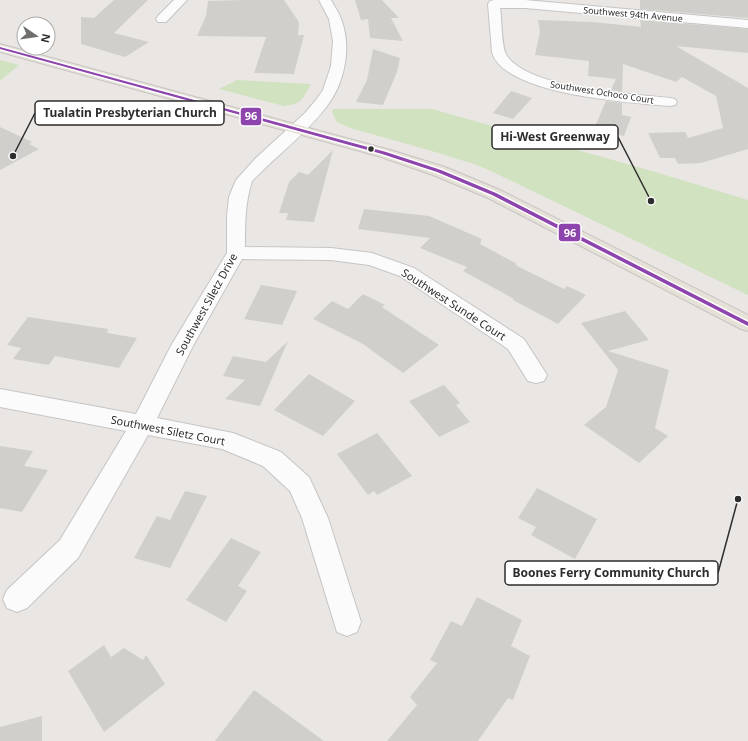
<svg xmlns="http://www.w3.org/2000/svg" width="748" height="741" font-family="'Noto Sans',sans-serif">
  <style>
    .green { fill: #d0e2bf }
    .building { fill: #d1cfcc }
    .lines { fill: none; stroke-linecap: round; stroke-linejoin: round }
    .minor-casing { stroke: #c6c5c5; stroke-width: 2 }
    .major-casing { stroke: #c6c4c3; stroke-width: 2 }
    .minor { fill: #fcfbfb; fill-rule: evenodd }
    .major { fill: #e6e1d7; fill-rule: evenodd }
    .bus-1-casing { stroke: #fff; stroke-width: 3 }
    .bus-1 { fill: #8e44ad; fill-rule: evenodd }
    .bus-dot { fill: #2d2d2d; stroke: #fff; stroke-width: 1.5 }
    .labels { text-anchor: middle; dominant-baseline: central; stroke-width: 3; stroke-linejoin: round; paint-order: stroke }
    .far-street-label { font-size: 9px; fill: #2d2d2d; stroke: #fff }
    .street-label { font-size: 11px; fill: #2d2d2d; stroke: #fff }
    .leader { fill: none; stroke: #2d2d2d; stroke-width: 1.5 }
    .callout-dot { fill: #2d2d2d; stroke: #fff; stroke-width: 1.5 }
    .callout { fill: #fff; stroke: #2d2d2d; stroke-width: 1.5 }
    .callout-label { font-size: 12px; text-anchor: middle; font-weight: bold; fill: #2d2d2d }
    .line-badge { stroke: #fff; stroke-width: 1.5 }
    .badge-label { font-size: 11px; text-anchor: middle; font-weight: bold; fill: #fff }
  </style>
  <rect width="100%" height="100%" fill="#eae6e3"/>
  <!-- green -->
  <path class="green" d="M0 60 19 65 0 81Z
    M237 80 311 84C302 99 303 104 284 106L219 89Z
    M333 109H432L645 169 748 200V295L491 171 474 164 425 149 350 128 337 122 332 112Z"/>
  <!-- building -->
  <path class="building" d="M114 0H148L114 33 149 42 125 57 81 44V17L94 18Z
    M242 0H284L299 22 298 35H304L294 74 254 73 266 37 197 36 206 16 208 1Z
    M355 0H382L399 18H391L403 41 370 38 368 19 361 20Z
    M640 0H748V18L640 9Z
    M538 20 593 22 641 27 640 20 748 29V53L676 46 748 88V149L701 163 678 164 675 158H660L648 133 685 132 688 138 723 128 716 96 682 77 676 82 623 64 622 92 611 90 616 79 588 76 589 61 535 55 540 32Z
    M373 49 400 58 397 72 383 105 356 102 367 80Z
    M511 91 532 98 513 119 493 113Z
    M606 101 622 103V115L631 117 624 136 594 129Z
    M0 127 32 142 29 144 39 149 0 170Z
    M333 150 314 222 286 220 288 213H279L289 182 299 172 308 175Z
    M364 209 429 216 482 239 480 244 517 264 515 265 564 289 567 286 586 295 558 324 513 300 514 299 463 271 467 267 420 248 430 238 358 229Z
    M261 285 297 291 282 325 244 319Z
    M363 294 385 305 382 307 439 345 403 373 363 344 313 319 332 301 348 309Z
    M625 311 649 340 608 351 669 370 655 428 668 436 639 463 584 425 606 407 618 370 581 323Z
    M28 317 108 329 107 333 137 338 119 368 55 356 49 365 13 359 21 348 7 345Z
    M288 341 260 406 225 399 245 380 223 376 233 356 266 362Z
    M309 374 355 401 323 436 274 410Z
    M444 385 460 403 456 405 470 422 439 437 409 401Z
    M377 433 412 476 377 495 374 491 368 495 337 454Z
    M0 446 33 451 24 466 48 470 22 512 0 508Z
    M537 488 597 519 575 559 531 535 536 527 518 518Z
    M185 491 207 496 170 568 134 558 157 516 170 520Z
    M231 538 261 552 238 586 247 591 226 622 186 600Z
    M477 597 522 620 511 646 530 656 513 700 508 698 478 741H387L417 705 410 697 437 663 430 660 451 621 462 626Z
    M104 645 111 657 124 648 143 660 146 655 165 684 104 732 68 671Z
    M254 690 324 741H215Z
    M42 716V741H0V727Z"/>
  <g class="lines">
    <defs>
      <path id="minor" d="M174 0H187L166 22H158L156 19 158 16Z
        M319 0H331C334 6 339 12 341 19 352 46 345 83 327 106 307 133 276 156 252 181 245 203 245 224 245 247L331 248 372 253 414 268 524 339 547 375 544 381 536 383 528 381 508 349 400 276 369 265 331 260 242 259 194 344 157 418 233 433 281 452 309 477 328 518 361 622 357 632 347 636 337 632 302 518 290 491 263 466 222 449 148 435 78 558 27 608 17 612 7 608 3 599 7 590 60 540 126 431 0 407V389L136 414 172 344 227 253V216L229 197 236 180 256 158 305 113 316 100 323 90 331 66 333 41 329 19Z
        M494 0H525L748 20V28L525 8H500C502 19 501 47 507 56 530 89 632 94 670 98L675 99 677 102 675 105 670 106C633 103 503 95 492 52L488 4 490 1Z"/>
      <path id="major" d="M0 44 390 150 445 167 500 190 748 315V331L741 329 488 198 433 175 378 156 0 52Z"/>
    </defs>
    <!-- minor casing -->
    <use href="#minor" class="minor-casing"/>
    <!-- major casing -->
    <use href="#major" class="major-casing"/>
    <!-- minor -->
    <use href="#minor" class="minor"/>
    <!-- major -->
    <use href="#major" class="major"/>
    <defs>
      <path id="bus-1" d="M0 47 386 152 441 170 496 193 748 322V326L492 195 437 172 382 154 0 49Z"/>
    </defs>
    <!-- bus-1 casing -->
    <use href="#bus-1" class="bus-1-casing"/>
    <!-- bus-1 -->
    <use href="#bus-1" class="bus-1"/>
  </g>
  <!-- markers -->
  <circle class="bus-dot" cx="371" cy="149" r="3.5"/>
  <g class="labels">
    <!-- far-street labels -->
    <g class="far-street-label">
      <text transform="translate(633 14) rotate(5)">Southwest 94th Avenue</text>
      <text transform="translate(602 92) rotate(9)">Southwest Ochoco Court</text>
    </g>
    <!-- street labels -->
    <g class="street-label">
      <text transform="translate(206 304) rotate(-61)">Southwest Siletz Drive</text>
      <text transform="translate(454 304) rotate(33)">Southwest Sunde Court</text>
      <text transform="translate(168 430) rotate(11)">Southwest Siletz Court</text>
    </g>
  </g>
  <!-- callouts -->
  <path class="leader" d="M13 156L35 113M651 201L618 137M738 499L718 573"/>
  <g class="callout-dot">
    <circle cx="13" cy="156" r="4"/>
    <circle cx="651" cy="201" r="4"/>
    <circle cx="738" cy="499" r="4"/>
  </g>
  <g class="callout">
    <rect x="35" y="101" width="189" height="24" rx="4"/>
    <rect x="492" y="125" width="126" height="24" rx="4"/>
    <rect x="505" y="561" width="213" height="24" rx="4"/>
  </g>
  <g class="callout-label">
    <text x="130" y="117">Tualatin Presbyterian Church</text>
    <text x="555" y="141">Hi-West Greenway</text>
    <text x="611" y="577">Boones Ferry Community Church</text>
  </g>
  <g class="line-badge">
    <rect x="240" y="107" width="22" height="19" rx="4" fill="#8e44ad"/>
    <rect x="558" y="223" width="23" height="19" rx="4" fill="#8e44ad"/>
  </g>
  <g class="badge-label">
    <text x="251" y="120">96</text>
    <text x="570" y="237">96</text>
  </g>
  <!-- north arrow -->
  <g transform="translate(36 36) rotate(103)"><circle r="19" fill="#ffffff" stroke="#ababab"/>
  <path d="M0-3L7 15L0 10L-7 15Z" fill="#6f6e6d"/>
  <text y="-6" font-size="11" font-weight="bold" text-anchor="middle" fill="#2d2d2d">N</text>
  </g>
</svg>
